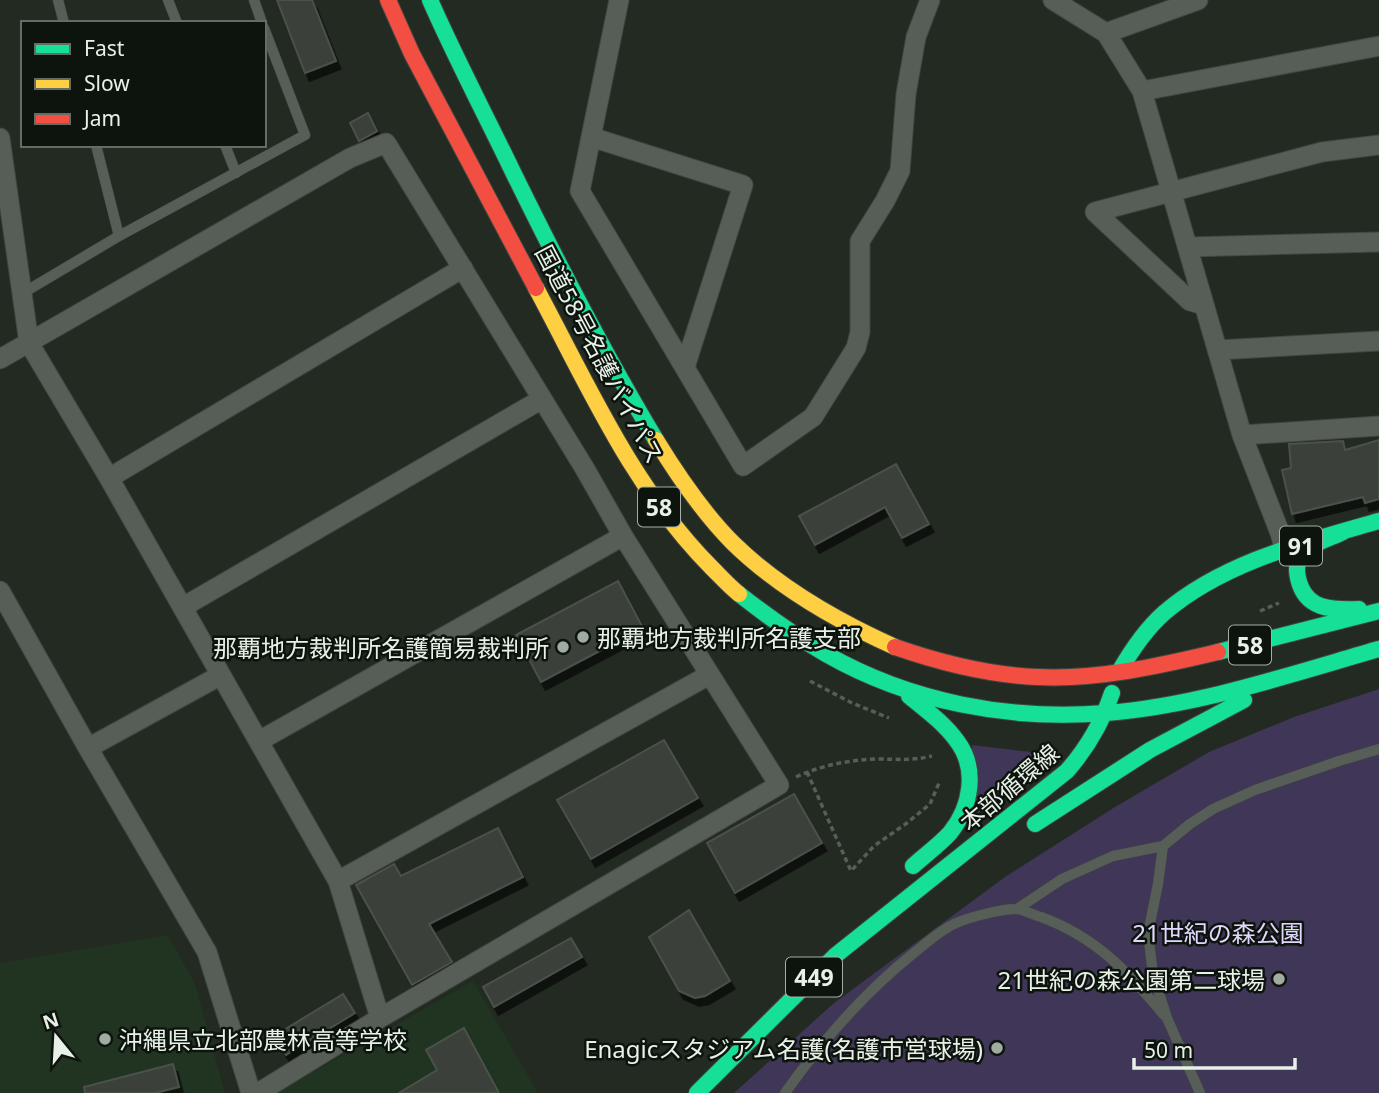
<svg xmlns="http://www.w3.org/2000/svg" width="1379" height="1093" font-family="'Noto Sans','Noto Sans JP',sans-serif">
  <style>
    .built { fill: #203421 }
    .green { fill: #3f3658 }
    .building { fill: #3b413b; stroke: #4a514a; stroke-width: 2; filter: url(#shadow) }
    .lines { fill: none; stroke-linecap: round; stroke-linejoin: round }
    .lane-casing { stroke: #404740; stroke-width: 11 }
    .street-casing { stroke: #404740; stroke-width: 21 }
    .fast-casing { stroke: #404740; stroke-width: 18 }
    .slow-casing { stroke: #404740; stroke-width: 18 }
    .jam-casing { stroke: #404740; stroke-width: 18 }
    .path { stroke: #585d58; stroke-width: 3.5; stroke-dasharray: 5 3.5; stroke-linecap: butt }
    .lane { stroke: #575d57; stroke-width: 10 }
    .street { stroke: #575d57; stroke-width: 19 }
    .fast { stroke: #16e098; stroke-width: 16 }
    .slow { stroke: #ffcf43; stroke-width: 16 }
    .jam { stroke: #f24e42; stroke-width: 16 }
    .poi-dot { fill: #a2aba2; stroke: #0d140d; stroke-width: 2.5 }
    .labels { text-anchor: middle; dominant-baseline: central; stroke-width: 5; stroke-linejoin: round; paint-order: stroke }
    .shield { fill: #0d140d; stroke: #a6afa6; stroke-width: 2 }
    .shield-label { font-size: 23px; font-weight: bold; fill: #e7f1e7 }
    .street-label { font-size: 24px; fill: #e7f1e7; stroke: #0d140d }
    .poi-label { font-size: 24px; fill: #e7f1e7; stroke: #0d140d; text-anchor: end }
    .park-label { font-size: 24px; fill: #e1d7fe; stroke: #0d140d }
  </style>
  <defs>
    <filter id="shadow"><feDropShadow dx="4.5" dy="8" stdDeviation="0" flood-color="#0009"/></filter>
  </defs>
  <rect width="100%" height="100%" fill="#222a22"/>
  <!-- built -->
  <path class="built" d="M168 935 195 984 225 1093H0V963Z
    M473 981 538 1093H278L280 1091Z"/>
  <!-- green -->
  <path class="green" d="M1379 689V1093H734L834 1003 1005 877 1115 807 1209 752 1294 717Z
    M972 745 1049 754C1042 769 1029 774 1017 785 1004 797 990 806 975 815Z"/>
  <!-- building -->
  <path class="building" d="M277 0H312L336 61 305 73Z
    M368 113 377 131 359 141 350 123Z
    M1379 440V499L1365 503 1363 497 1292 514 1282 470 1291 468 1289 444 1343 441 1345 450Z
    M896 464 929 524 902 538 885 507 815 545 799 516Z
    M618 581 643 628 541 682 516 635Z
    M664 740 698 798 591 859 557 800Z
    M794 794 822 843 735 893 707 843Z
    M498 828 523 877 429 924 452 962 412 985 356 885 394 864 401 876Z
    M689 910 730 981 705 996 695 998 679 991 649 937Z
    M571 938 582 957 494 1007 483 987Z
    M343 994 355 1013 286 1055 274 1036Z
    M464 1028 499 1093H399L437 1070 426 1050Z
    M173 1064 179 1087 155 1093H85L84 1087Z"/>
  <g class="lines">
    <defs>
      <path id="lane" d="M58 0 64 23
        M168 0 177 23
        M254 0 262 23
        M96 145 119 236
        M225 145 236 173
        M23 293 119 236 305 135 264 28
        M1017 909 1062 879 1113 856 1163 846
        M785 1093C822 1041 865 992 915 952 927 943 939 931 954 924 966 918 1001 909 1016 909 1023 909 1033 915 1041 917 1096 937 1128 972 1164 1015
        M1200 1093 1167 1018 1153 974 1148 933 1158 884 1163 846 1190 824 1213 809 1255 790 1339 761 1379 749"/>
      <path id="street" d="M619 0 580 191 743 466 813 417 856 348 860 332V241L885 201 900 171 906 94 916 37 930 0
        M1053 0 1106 33 1142 91 1242 435 1280 533 1285 551
        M1106 33 1198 0
        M1142 91 1379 46
        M591 137 743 185 685 367
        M0 138 29 343 109 478 338 881 380 1018
        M1188 247 1379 242
        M1204 305 1190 301 1095 212 1322 152 1379 145
        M1217 350 1379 341
        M0 359 350 158 386 143 585 469 623 536 779 785 380 1018 258 1093
        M1242 435 1379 426
        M109 478 463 268
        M0 591 88 748 207 952 251 1093
        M183 607 542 399
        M259 741 623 536
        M88 748 221 675
        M338 881 709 675"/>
      <path id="fast" d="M430 0C455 57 484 112 511 168 556 260 603 352 656 440
        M1343 532C1331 538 1314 542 1304 552 1297 559 1296 569 1298 578 1305 610 1331 610 1359 609
        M739 594C767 616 795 636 826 654 910 702 1010 721 1106 713 1197 706 1292 674 1379 649
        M1218 652 1379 611
        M1119 672C1131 651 1146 629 1164 613 1223 562 1306 542 1379 521
        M909 696C926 710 944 723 957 741 978 769 971 807 950 833 939 845 925 855 913 866
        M1035 824 1150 750 1244 700
        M697 1093 836 955 1067 771C1088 747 1102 723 1112 693"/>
      <path id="slow" d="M536 288C588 385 633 489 712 568 721 577 729 586 739 594
        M656 440C678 476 703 513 733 543 779 588 837 621 895 647"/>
      <path id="jam" d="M388 0 412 54 536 288
        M895 647C941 663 988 675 1037 677 1098 680 1159 666 1218 652"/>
    </defs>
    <!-- lane casing -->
    <use href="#lane" class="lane-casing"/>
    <!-- street casing -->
    <use href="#street" class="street-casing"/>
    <!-- fast casing -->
    <use href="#fast" class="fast-casing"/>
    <!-- slow casing -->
    <use href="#slow" class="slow-casing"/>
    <!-- jam casing -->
    <use href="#jam" class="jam-casing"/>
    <!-- path -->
    <path class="path" d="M1260 611 1279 603
      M810 681 852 703 889 718
      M807 772 851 871 874 846 907 823 930 804 939 783
      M796 777C822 765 849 760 877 759 898 759 911 761 932 756"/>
    <!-- lane -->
    <use href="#lane" class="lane"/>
    <!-- street -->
    <use href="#street" class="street"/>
    <!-- fast -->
    <use href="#fast" class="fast"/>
    <!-- slow -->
    <use href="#slow" class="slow"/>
    <!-- jam -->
    <use href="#jam" class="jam"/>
  </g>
  <!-- markers -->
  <g class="poi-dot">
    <circle cx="583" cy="637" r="7"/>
    <circle cx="563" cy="647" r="7"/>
    <circle cx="1279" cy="979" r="7"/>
    <circle cx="105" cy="1039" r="7"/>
    <circle cx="997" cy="1048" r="7"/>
  </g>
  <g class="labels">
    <!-- shield labels -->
    <g class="shield">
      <rect x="638" y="487.5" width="42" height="39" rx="5"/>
      <rect x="1280" y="526.5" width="42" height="39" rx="5"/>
      <rect x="1229" y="625.5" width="42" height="39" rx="5"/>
      <rect x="786" y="957.5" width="56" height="39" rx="5"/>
    </g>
    <g class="shield-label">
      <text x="659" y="507">58</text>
      <text x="1301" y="546">91</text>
      <text x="1250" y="645">58</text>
      <text x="814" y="977">449</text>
    </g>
    <!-- street labels -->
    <g class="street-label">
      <text transform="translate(600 354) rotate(62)">国道58号名護バイパス</text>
      <text transform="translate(1009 787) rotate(-40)">本部循環線</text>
    </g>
    <!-- poi labels -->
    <g class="poi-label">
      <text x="597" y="637" text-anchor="start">那覇地方裁判所名護支部</text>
      <text x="549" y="647">那覇地方裁判所名護簡易裁判所</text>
      <text x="1265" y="979">21世紀の森公園第二球場</text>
      <text x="119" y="1039" text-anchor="start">沖縄県立北部農林高等学校</text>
      <text x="983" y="1048">Enagicスタジアム名護(名護市営球場)</text>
    </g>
    <!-- park labels -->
    <g class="park-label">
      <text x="1218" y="932">21世紀の森公園</text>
    </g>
  </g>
  <!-- legend -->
  <rect x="21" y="21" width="245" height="126" fill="#0d140d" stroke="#646c64" stroke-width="2"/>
  <rect x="35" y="44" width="35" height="10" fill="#16e098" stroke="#646c64" stroke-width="2"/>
  <text x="84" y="56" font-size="21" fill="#e7f1e7">Fast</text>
  <rect x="35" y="79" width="35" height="10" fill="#ffcf43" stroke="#646c64" stroke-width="2"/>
  <text x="84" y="91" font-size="21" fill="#e7f1e7">Slow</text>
  <rect x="35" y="114" width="35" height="10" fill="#f24e42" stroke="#646c64" stroke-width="2"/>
  <text x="84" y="126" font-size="21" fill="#e7f1e7">Jam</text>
  <!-- north arrow -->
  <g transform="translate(56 1037) rotate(342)" stroke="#0d140d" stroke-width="5" paint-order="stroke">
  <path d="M0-5L12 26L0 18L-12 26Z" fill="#e7f1e7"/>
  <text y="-10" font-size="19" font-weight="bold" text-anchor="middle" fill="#e7f1e7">N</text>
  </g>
  <!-- scale -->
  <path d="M1134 1058v10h161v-10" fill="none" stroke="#e7f1e7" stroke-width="3.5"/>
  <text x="1144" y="1058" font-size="21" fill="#e7f1e7" stroke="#0d140d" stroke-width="5" paint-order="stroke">50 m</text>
</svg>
